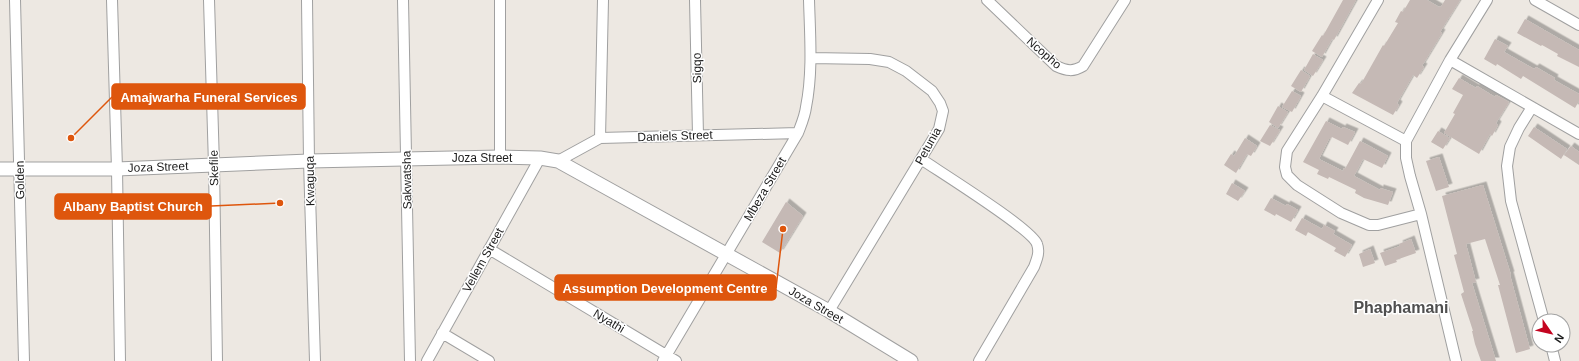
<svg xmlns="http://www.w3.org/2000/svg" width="1579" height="361" font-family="Helvetica,sans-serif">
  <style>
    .building { fill: #c5b9b5; filter: url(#shadow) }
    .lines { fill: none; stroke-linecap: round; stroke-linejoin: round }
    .minor-casing { stroke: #a0a0a0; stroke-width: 12 }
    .tertiary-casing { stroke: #a0a0a0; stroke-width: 15 }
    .minor { stroke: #fff; stroke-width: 10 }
    .tertiary { stroke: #fff; stroke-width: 13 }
    .labels { text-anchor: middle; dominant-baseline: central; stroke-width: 3; stroke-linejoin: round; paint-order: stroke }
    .street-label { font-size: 12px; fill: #1c1c1c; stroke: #fff }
    .district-label { font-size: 16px; font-weight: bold; fill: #4f4f4f; stroke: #fff }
    .leader { fill: none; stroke: #de560d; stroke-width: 1.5 }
    .callout-dot { fill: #de560d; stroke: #fff; stroke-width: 1.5 }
    .callout { fill: #de560d; stroke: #de560d; stroke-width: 1.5 }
    .callout-label { font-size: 13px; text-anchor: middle; font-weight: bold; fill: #fff }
  </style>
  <defs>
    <filter id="shadow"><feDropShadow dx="3.5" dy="-3.5" stdDeviation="0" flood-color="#0004"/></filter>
  </defs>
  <rect width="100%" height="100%" fill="#ede8e2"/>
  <!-- building -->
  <path class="building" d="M1343 0H1356L1334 40 1332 39 1322 57 1312 51 1322 35 1323 36Z
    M1410 0H1427L1439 7 1440 6 1441 7 1445 0H1460L1440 32 1442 33 1422 66 1424 67 1417 78 1413 75 1397 103 1399 105 1393 115 1352 93 1359 83 1361 84 1383 45 1384 46 1398 23 1395 22 1401 11 1403 12Z
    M1525 19 1579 50V67L1557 56 1558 54 1542 45 1541 46 1517 33Z
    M1495 39 1508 46 1504 52 1534 69 1536 67 1555 78 1554 80 1579 94V101L1575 108 1523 76 1521 79 1497 64 1496 66 1484 59Z
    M1313 54 1323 60 1313 76 1304 70Z
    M1301 70 1310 76 1301 92 1291 86Z
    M1459 78 1476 88 1477 86 1495 97 1496 95 1509 102 1496 123 1498 125 1492 136 1490 134 1479 154 1444 133 1455 114 1453 113 1463 95 1452 89Z
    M1292 91 1301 96 1292 112 1282 107Z
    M1278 106 1288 112 1278 128 1269 122Z
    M1326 121 1342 129 1343 127 1355 132 1348 145 1332 137 1330 139H1329L1319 159 1343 171 1344 168 1345 169 1360 141 1388 156 1382 168 1363 159 1354 176 1380 190V188L1393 192 1388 205 1364 198 1355 193 1356 190 1329 177 1328 179 1317 174 1319 170 1303 162Z
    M1270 125 1280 130 1270 146 1260 141Z
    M1534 127 1567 149 1561 159 1528 136Z
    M1438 131 1450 138 1443 149 1431 142Z
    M1245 138 1257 146 1251 156 1247 154 1236 173 1224 165 1231 154 1234 156Z
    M1571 146 1579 152V165L1564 155Z
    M1439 157 1449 187 1436 191 1426 161Z
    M1232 183 1245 191 1238 201 1226 194Z
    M1483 185 1511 275H1510L1530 349 1516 353 1498 285H1500L1485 239 1466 244 1476 282 1472 283 1496 361H1481L1475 344 1472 331H1473L1461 294 1464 292 1454 255 1457 254 1442 196Z
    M1271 198 1286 206 1287 204 1298 210 1291 222 1276 214 1275 216 1264 210Z
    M786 202 803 216 780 253 762 242Z
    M1302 218 1322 229 1324 225 1335 231 1333 234 1352 245 1345 257 1334 251 1336 248 1308 232 1306 236 1295 230Z
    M1411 239 1416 253 1396 260 1397 262 1385 266 1380 253 1400 246 1399 244Z
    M1370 249 1375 263 1363 267 1359 254Z"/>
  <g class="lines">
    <defs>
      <path id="minor" d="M15 0 24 361
        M112 0 117 169 120 361
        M209 0 214 165 217 361
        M307 0 309 161 315 361
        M403 0 410 361
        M695 0 698 135
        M987 0 1056 66C1067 71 1073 72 1083 66L1125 0
        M1378 0 1322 96 1287 151 1285 167 1287 175 1297 185 1341 213 1369 225H1378L1421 214
        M1535 0 1579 25
        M811 58 870 59 889 62 906 71 932 91 940 103 943 111 939 129 829 311
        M1450 60 1579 134
        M1322 96 1406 141
        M1532 107 1519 128 1510 147 1507 166 1511 201 1544 321
        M600 138 603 0
        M500 157V0
        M921 159C940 172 1032 229 1037 244 1040 252 1037 259 1034 267L979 361
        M558 161 600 138 798 133
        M489 249 676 361
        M442 333 489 361
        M1551 345 1555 361
        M427 361 540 158
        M663 361 798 133C801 125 805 116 806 107 813 72 810 35 809 0
        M1456 361 1421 214 1410 176 1406 158V141L1450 60 1487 0"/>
      <path id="tertiary" d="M0 169H117L309 161 500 157 540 158 558 161 829 311 911 361"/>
    </defs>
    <!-- minor casing -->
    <use href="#minor" class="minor-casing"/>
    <!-- tertiary casing -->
    <use href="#tertiary" class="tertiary-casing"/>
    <!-- minor -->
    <use href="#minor" class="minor"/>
    <!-- tertiary -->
    <use href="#tertiary" class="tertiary"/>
  </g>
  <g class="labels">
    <!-- street labels -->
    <g class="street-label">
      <text transform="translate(1044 53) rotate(41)">Ncopho</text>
      <text transform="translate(697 68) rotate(-91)">Sigqo</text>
      <text transform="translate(675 136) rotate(-2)">Daniels Street</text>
      <text transform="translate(928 146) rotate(-61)">Petunia</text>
      <text x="482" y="158">Joza Street</text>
      <text transform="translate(158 167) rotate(-2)">Joza Street</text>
      <text transform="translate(214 168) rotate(-91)">Skefile</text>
      <text transform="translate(20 180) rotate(-91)">Golden</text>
      <text transform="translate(407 180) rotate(-91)">Sakwatsha</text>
      <text transform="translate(310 181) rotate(-91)">Kwaguqa</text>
      <text transform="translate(765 189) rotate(-60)">Mbeza Street</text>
      <text transform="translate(483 260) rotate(-61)">Vellem Street</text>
      <text transform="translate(816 305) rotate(30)">Joza Street</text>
      <text transform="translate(609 321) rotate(31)">Nyathi</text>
    </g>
    <!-- district labels -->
    <g class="district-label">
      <text x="1401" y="307">Phaphamani</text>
    </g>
  </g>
  <!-- callouts -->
  <path class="leader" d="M71 138L112 97M280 203L211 206M783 229L776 288"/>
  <g class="callout-dot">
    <circle cx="71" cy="138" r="4"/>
    <circle cx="280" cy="203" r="4"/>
    <circle cx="783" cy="229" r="4"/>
  </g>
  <g class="callout">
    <rect x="112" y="84" width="193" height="25" rx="4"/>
    <rect x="55" y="194" width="156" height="25" rx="4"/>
    <rect x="555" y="275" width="221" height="25" rx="4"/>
  </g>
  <g class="callout-label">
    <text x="209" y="102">Amajwarha Funeral Services</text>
    <text x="133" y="211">Albany Baptist Church</text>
    <text x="665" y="293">Assumption Development Centre</text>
  </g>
  <!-- north arrow -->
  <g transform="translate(1551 333) rotate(124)"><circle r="19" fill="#ffffff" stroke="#a4a4a4"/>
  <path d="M0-3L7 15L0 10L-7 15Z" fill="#c40420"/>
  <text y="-6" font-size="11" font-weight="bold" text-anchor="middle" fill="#1c1c1c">N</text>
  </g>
</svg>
